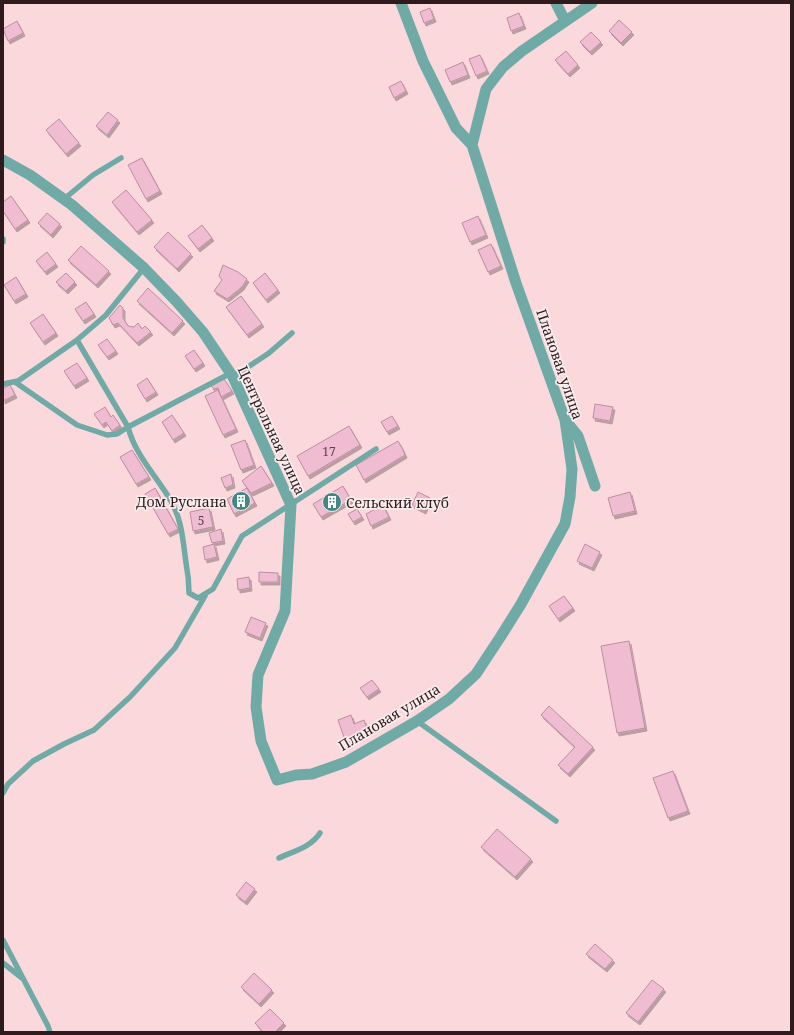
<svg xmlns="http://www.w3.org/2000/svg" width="794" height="1035" font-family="'Noto Serif',serif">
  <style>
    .building { fill: #efbcd2; stroke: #be8da3; filter: url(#shadow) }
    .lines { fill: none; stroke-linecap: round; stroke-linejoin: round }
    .service { stroke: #70aaa6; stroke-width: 5.5 }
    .minor { stroke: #70aaa6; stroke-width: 11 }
    .labels { text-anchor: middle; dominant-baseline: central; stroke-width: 3.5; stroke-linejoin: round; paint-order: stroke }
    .number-label { font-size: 12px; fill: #5f434b }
    .street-label { font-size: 14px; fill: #2f1b1e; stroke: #f8eced }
    .poi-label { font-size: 14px; fill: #2f1b1e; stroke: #f8eced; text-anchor: end }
  </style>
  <defs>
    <filter id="shadow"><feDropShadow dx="2" dy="3" stdDeviation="0" flood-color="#0004"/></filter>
  </defs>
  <rect width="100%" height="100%" fill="#fbd8dc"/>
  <!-- building -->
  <path class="building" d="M430 8 434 19 424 23 420 12Z
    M519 13 524 26 511 31 507 18Z
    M619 20 632 32 621 43 609 31Z
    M17 21 23 33 8 41 3 29Z
    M591 32 601 42 590 52 580 42Z
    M566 51 578 65 568 74 555 60Z
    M480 55 487 71 476 76 469 59Z
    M463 62 468 75 450 82 445 70Z
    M401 81 406 91 394 98 389 87Z
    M108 112 118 120 107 135 96 126Z
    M59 119 79 143 66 154 46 130Z
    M142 158 160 191 146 199 128 165Z
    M126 190 152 220 137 232 112 202Z
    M11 196 28 220 15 229 3 211V202Z
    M47 213 60 224 51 235 38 223Z
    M478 216 486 235 470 242 462 223Z
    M202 225 212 238 198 249 188 236Z
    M168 232 191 254 177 269 154 247Z
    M491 244 501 266 488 272 478 250Z
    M81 246 109 271 96 285 68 260Z
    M47 252 56 264 45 272 36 261Z
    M223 265 238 272 247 279 242 287 227 299 214 291 222 280 219 276Z
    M66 273 75 282 66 291 56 282Z
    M265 273 278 290 266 300 253 283Z
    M16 277 26 294 14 301 4 285Z
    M148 288 183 321 172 333 137 301Z
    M241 296 262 324 247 335 226 307Z
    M86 302 94 314 83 321 75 309Z
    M120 305 123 308V318L128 326 134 327 138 323 142 329 145 326 151 332 137 343 118 323 113 325 109 318Z
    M43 314 56 333 43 342 30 323Z
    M107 339 116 351 107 357 98 345Z
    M194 350 203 363 194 369 185 356Z
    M77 363 87 378 74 386 64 371Z
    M147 378 156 392 145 399 137 385Z
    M224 379 232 391 221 397 218 388 214 389 211 386Z
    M10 385 15 395 3 401V388Z
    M218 390 236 429 223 435 205 396Z
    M595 404 613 407 610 421 593 418Z
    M105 407 111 417 113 415 120 425 112 431 106 422 102 425 94 414Z
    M172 415 184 433 173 440 162 422Z
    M392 416 398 426 387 432 381 422Z
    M349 426 360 445 308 476 297 456Z
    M245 440 254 465 241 470 231 445Z
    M398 441 402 448 405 455 364 480 356 465Z
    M132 450 149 477 136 484 120 457Z
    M261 466 272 483 251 493 242 481Z
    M231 474 233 485 225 488 221 478Z
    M343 486 351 500 321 517 313 504Z
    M155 488 178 529 168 534 145 494Z
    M247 488 255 503 234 514 227 499Z
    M418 492 430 498 424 511 412 505Z
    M630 492 635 511 613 516 608 498Z
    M383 505 389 517 371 526 366 514Z
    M209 508 213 527 193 531 190 512Z
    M357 509 362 517 353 522 348 514Z
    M221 529 223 541 212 543 209 533Z
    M214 544 217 557 205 560 203 547Z
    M585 544 600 552 592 568 577 561Z
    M259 572 278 573V582H259Z
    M249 577 250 588 238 590 237 579Z
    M564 596 573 608 558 619 549 606Z
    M251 617 266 623 260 638 245 632Z
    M629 641 645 728 617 733 601 646Z
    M372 680 379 689 367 697 360 688Z
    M549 706 593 747 568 774 558 765 575 747 541 715Z
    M351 715 354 724 364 720 368 731 345 740 338 720Z
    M673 771 688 811 668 818 653 778Z
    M497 829 531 859 515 877 481 847Z
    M246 882 255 889 245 902 236 895Z
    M595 944 613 960 605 969 586 954Z
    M254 973 272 990 259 1004 241 987Z
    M652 980 664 989 638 1022 626 1013Z
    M270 1009 284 1023 275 1032H263L255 1023Z"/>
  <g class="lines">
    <!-- service -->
    <path class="service" d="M64 199 93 175 121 158
      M3 239V242
      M231 373 128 427C135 455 157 477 171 501 182 520 183 541 186 563 188 573 189 582 189 593L198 598 213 589 242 536 376 449
      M233 377 269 353 292 333
      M15 382 77 425 107 435 117 434 128 427 77 340
      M3 384 18 381 77 340 106 315 144 268
      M417 721 556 821
      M3 793 8 784 33 761 64 744 94 730 130 697 175 648 205 596
      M279 858C294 851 311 847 320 833
      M3 940 48 1026 50 1032
      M3 963 22 978"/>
    <!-- minor -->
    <path class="minor" d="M556 3 565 21
      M472 145 486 89 503 67 522 51 592 3
      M3 160 30 175 72 205 144 268 176 301 203 332 233 377 291 505 285 611 258 675 256 707 261 741 277 780 296 775 312 774 346 762 417 721 449 699 476 674 501 636 521 604 565 524 570 497 572 469 565 420 516 283 472 145 456 128 423 61 401 3
      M565 420 578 436 595 486"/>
  </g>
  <!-- icons -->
  <defs>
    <symbol id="building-disc" viewBox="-11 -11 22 22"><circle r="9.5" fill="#418884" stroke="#f8eced"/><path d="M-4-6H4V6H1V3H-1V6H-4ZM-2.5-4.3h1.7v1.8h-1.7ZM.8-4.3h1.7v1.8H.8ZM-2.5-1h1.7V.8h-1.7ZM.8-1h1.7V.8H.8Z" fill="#fff"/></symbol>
  </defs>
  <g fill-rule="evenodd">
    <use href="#building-disc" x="230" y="490" width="22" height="22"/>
    <use href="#building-disc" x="321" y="491" width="22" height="22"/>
  </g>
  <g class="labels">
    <!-- number labels -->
    <g class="number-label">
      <text x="329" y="451">17</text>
      <text x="201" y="520">5</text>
    </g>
    <!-- street labels -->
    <g class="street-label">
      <text transform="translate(560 364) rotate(71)">Плановая улица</text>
      <text transform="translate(272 430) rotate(65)">Центральная улица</text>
      <text transform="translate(389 717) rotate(-31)">Плановая улица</text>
    </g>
    <!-- poi labels -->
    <g class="poi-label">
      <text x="227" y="501">Дом Руслана</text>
      <text x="346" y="502" text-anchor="start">Сельский клуб</text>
    </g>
  </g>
  <!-- border -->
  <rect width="794" height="1035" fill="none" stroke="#2f1b1e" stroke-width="8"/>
</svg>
